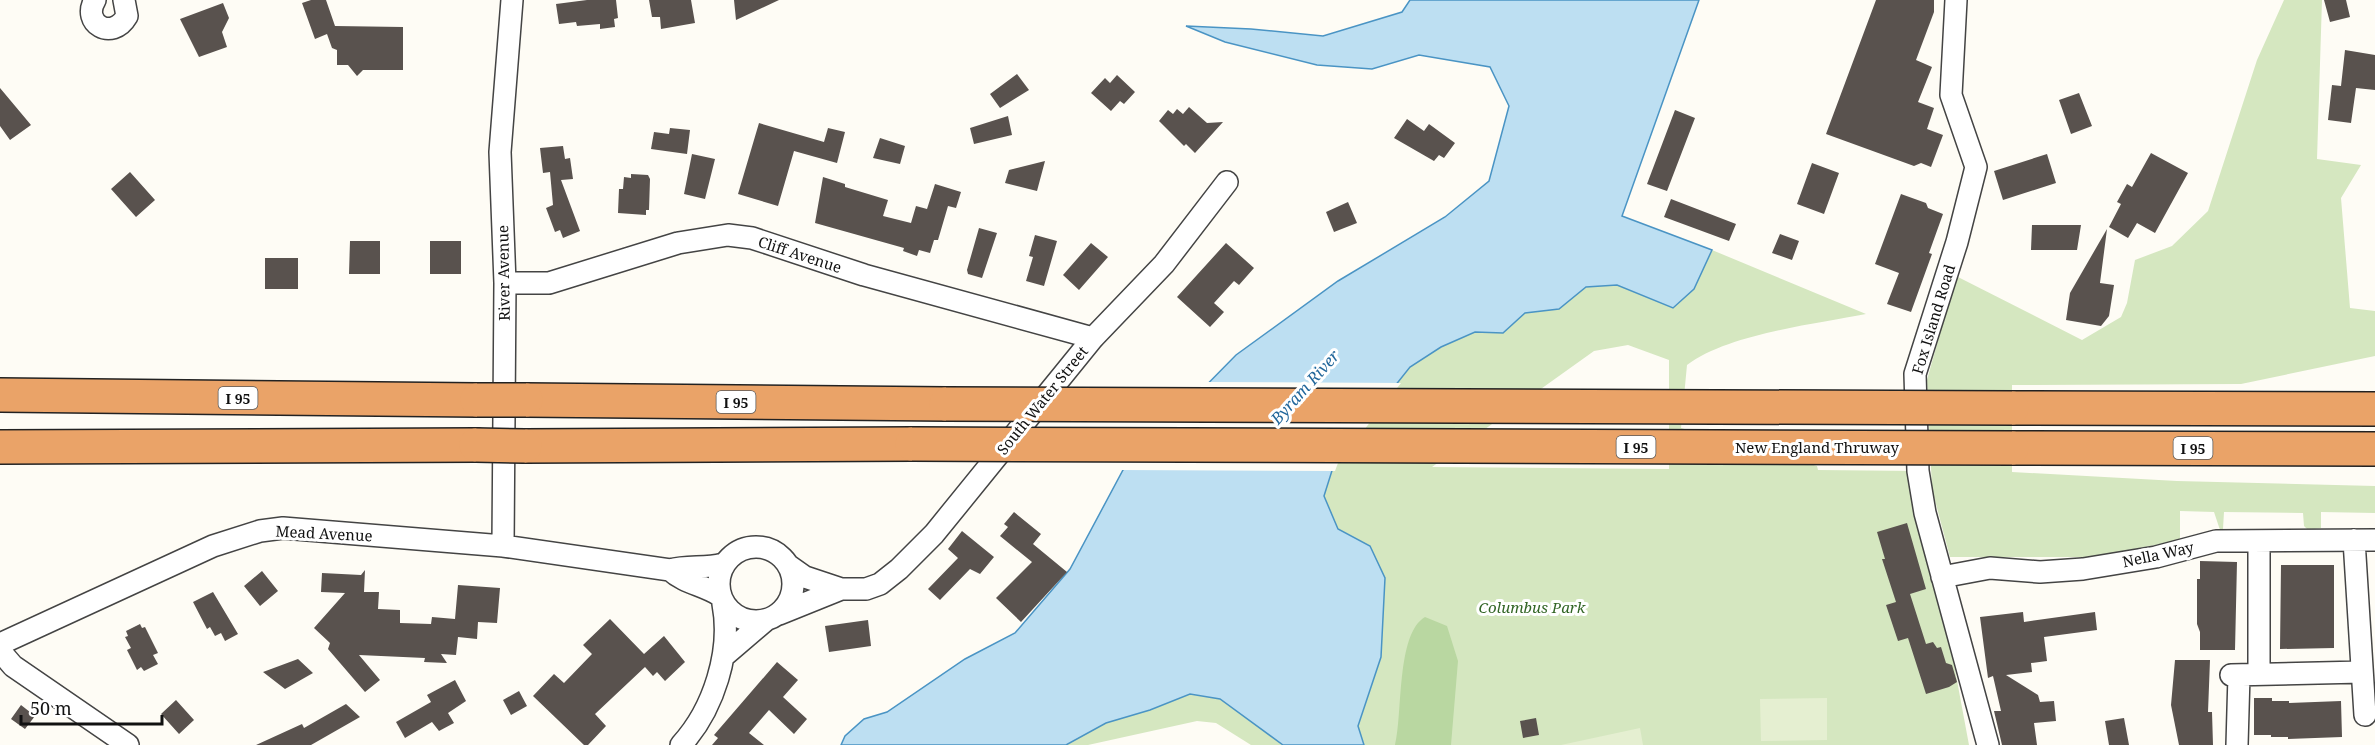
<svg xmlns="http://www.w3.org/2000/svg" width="2375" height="745" font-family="'Noto Serif',serif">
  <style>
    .green { fill: #d5e7c0; fill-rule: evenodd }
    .forest { fill: #b9d7a1 }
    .pitch { fill: #e5efd1 }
    .water { fill: #bddff2; stroke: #4a94c4; stroke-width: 1.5 }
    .pier { fill: #fefcf5 }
    .building { fill: #59524e }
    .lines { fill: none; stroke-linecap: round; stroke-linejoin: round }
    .minor-casing { stroke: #444; stroke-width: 24 }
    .motorway-casing { stroke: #222; stroke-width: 36 }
    .minor { stroke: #fff; stroke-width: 21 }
    .motorway { stroke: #eaa368; stroke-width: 33 }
    .motorway-bridge-casing { stroke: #222; stroke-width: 36; stroke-linecap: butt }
    .motorway-bridge { stroke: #eaa368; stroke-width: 33 }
    .labels { text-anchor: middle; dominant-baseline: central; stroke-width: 6; stroke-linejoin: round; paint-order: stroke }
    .shield { fill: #fff; stroke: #585858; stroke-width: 1.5 }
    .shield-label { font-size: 14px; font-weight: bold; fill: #111 }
    .street-label { font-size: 15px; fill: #111; stroke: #fff }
    .park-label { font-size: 15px; font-style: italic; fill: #326525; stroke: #fff }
    .water-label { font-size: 16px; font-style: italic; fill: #22679b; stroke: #fff }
  </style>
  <rect width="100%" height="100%" fill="#fefcf5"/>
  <!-- green -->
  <path class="green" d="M2284 0H2322L2317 159 2361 165 2341 198 2350 308 2375 311V356L2241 384 2012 385V472L2177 481 2375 486V513L2321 512V528L2308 530 2304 526 2303 513 2224 512 2223 529 2220 530 2214 512 2180 511V538L2177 541 2090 557H1950L1932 489 1927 380 1956 276 2082 340 2121 317 2127 303 2135 260 2172 246 2208 211 2257 60Z
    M1712 250 1866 314C1815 324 1728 334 1687 365L1681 428 1817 466 1818 470 1918 471 1969 745H1362L1358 726 1381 657 1370 546 1338 529 1324 496 1335 461 1410 367 1441 347 1475 332 1503 333 1525 312 1559 309 1586 287 1617 285 1673 308 1694 289ZM1628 345 1669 360V469L1432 467 1594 351Z
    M1190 694 1220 699 1283 745H1251L1216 723 1197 721 1088 745H1066L1106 723 1150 710Z"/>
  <!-- forest -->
  <path class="forest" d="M1425 617 1447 626 1458 661 1451 745H1395C1403 714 1396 634 1425 617Z"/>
  <!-- pitch -->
  <path class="pitch" d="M1827 698V740L1761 741 1760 699Z
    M1640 728 1643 745H1561Z"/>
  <!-- water -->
  <path class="water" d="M1410 0H1699L1622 216 1712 250 1694 289 1673 308 1617 285 1586 287 1559 309 1525 313 1503 333 1475 332 1441 347 1410 367 1335 461 1324 496 1338 529 1370 546 1385 578 1381 657 1358 726 1364 745H1283L1220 699 1190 694 1150 710 1106 723 1066 745H841L845 736 864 719 887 712 965 659 1015 633 1070 569 1123 470 1236 355 1338 281 1445 217 1489 181 1509 106 1490 67 1419 55 1372 69 1317 65 1225 42 1186 26 1251 29 1323 36 1402 12Z"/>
  <!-- pier -->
  <path class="pier" d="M1205 382 1401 383 1338 463 1335 471 1120 470Z"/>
  <!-- building -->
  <path class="building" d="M311 0H326L335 26 403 27V70H363L357 76 348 65H337V50L332 48 327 34 315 39 302 3Z
    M587 0H616L618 18 614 19 615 27 600 29V24L577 26 576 22 559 24 556 4Z
    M649 0H691L695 23 661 29 660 17H652Z
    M734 0H779L736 20Z
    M1876 0H1934V12L1916 60 1932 67 1918 102 1934 108 1927 129 1943 135 1931 167 1921 163 1914 166 1826 134Z
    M2324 0H2346L2350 17 2330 22Z
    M223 3 229 18 222 32 227 47 199 57 180 19Z
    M2345 50 2375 55V90L2356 88 2351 123 2328 120 2332 85 2341 86Z
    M1017 74 1029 90 1000 108 990 94Z
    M1117 75 1135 92 1124 104 1120 101 1111 111 1091 93 1105 78 1110 83Z
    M0 88 31 125 10 140 0 126Z
    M2079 93 2092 126 2071 134 2059 100Z
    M1189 107 1207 123 1223 122 1195 153 1186 144 1184 146 1159 121 1168 110 1173 114 1177 109 1183 114Z
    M1675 110 1695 118 1667 191 1647 184Z
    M1008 116 1012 135 974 144 970 128Z
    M1407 119 1424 131 1429 124 1455 143 1444 158 1439 155 1434 161 1394 138Z
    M759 123 824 142 828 128 845 132 837 163 794 151 778 206 738 194Z
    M670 128 690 130 687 154 651 149 654 132 669 134Z
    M880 138 905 146 900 164 873 158Z
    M563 146 565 159 570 158 573 179 561 180 580 231 563 238 560 230 555 232 546 208 553 205 550 172 543 173 540 148Z
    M2151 153 2188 173 2155 233 2137 223 2128 238 2109 227 2121 204 2117 202 2127 184 2132 187Z
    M692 154 715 159 705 199 684 194Z
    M2047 154 2056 183 2003 200 1994 171Z
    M1045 161 1037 191 1005 183 1009 170Z
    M1812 163 1839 173 1824 214 1797 204Z
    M130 172 155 200 136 217 111 189Z
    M631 174 648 175 650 179 649 210H646V215L618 213 619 189H623L624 177 631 178Z
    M823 177 845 184V187L888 200 883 216 911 223 916 206 927 209 935 184 961 192 956 208 948 206 938 240H934L930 253 919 250 917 256 903 251 904 248 815 223Z
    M1901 194 1926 203 1928 208 1943 214 1929 253 1932 254 1911 312 1887 304 1899 273 1875 264Z
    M1671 199 1736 224 1729 241 1664 217Z
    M1348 202 1357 223 1334 232 1326 212Z
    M2032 225H2081L2077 250H2031Z
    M979 228 997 233 982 278 968 274 967 270Z
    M2107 229 2100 283 2114 285 2109 316 2101 326 2066 320 2070 293Z
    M1780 234 1799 241 1792 260 1772 253Z
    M1035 235 1057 241 1044 286 1026 281 1033 257 1029 256Z
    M350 241H380V274H349Z
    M430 241H461V274H430Z
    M1091 243 1108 257 1079 290 1063 275Z
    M1226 243 1254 268 1239 285 1234 281 1214 303 1224 312 1210 327 1177 297Z
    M265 258H298V289H265Z
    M1014 512 1041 534 1033 544 1067 572 1021 622 996 598 1032 562 1000 536 1008 527 1004 524Z
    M1907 523 1926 589 1910 594 1926 644 1933 642 1937 648 1941 647 1946 663 1952 665 1957 682 1949 687 1926 694 1908 638 1898 641 1886 605 1896 602 1882 559H1885L1877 532Z
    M962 531 994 557 980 574 970 569 940 600 928 589 958 558 948 549Z
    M2200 561 2237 562 2235 650H2200V632L2197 624V579H2200Z
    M2281 565H2334V648L2280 649Z
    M365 570 364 592H379L378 609 400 610V623L431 624 432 617 455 619 458 585 500 588 497 623 478 622 477 639 458 637 456 655 441 654 447 663 424 662 425 658 359 655 380 680 365 692 328 649 330 643 314 628 345 593 321 592 322 573 361 575Z
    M262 571 278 591 260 606 244 586Z
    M213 592 238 634 225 641 221 633 215 636 210 627 207 629 193 602Z
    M2023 612 2024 622 2095 612 2097 630 2044 637 2047 661 2031 663 2032 672 2006 675 2038 695 2040 702 2054 701 2056 721 2034 723 2037 745H2002L1994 711H2001L1993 676 1988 678 1980 617Z
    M610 619 644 654 664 636 685 662 665 681 657 672 653 676 645 667 595 714 606 726 588 745H584L533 696 554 674 564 683 592 654 583 645Z
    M868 620 871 646 829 652 825 626Z
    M140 624 142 628 145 627 158 653 153 655 158 664 144 671 141 667 137 670 127 650 131 648 125 637 128 636 126 631Z
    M298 659 313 673 285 689 263 672Z
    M2175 660H2210L2208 712H2212L2213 745H2179L2171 705Z
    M777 662 798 680 783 697 807 719 794 734 769 710 749 733 764 745H712L718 738 714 735Z
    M455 680 466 701 448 713 454 723 439 731 432 722 405 738 396 722 431 702 427 695Z
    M519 691 527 706 511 715 503 700Z
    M2254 698H2272V701H2289V703L2341 701 2342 737 2288 739V737H2271V735H2254Z
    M176 700 194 720 179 734 161 714Z
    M346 704 360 717 311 745H256L302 724 304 728Z
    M21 705 35 716 25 729 11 719Z
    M1536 718 1539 735 1523 738 1520 721Z
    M2124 718 2129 745H2109L2105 721Z"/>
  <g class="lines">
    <defs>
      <path id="minor" d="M95 0C81 23 112 42 127 16L124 0
        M1956 0 1951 95 1976 167 1957 242 1915 374 1918 471 1925 513 1988 745
        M505 283H549L678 243 728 235 752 238 864 275 1093 338
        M2354 540 2365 715
        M2259 541V674
        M503 546 505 283 500 152 512 0
        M719 584a37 37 0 1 1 74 0a37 37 0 1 1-74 0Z
        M788 565 805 577 841 589H866L880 584 899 569 934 534 1093 338 1164 264 1227 182
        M670 570C684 583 703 585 719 595
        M1942 577 1990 568 2040 572 2083 569 2156 557 2216 541 2375 540
        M779 614 841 589
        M0 644 213 546 260 531 283 528 503 546 670 570C688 565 705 569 723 564
        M0 651 13 666 128 745
        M725 655 766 620
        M2231 675 2362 672
        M681 745C714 709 732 651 723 604
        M2237 745 2239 675"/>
      <path id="motorway" d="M0 395 477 400
        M526 400 946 404
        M2012 408 2375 409
        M525 446 912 444
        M0 447 476 445
        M2012 448 2375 449"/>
    </defs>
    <!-- minor casing -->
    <use href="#minor" class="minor-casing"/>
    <!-- motorway casing -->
    <use href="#motorway" class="motorway-casing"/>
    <!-- minor -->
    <use href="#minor" class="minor"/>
    <!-- motorway -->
    <use href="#motorway" class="motorway"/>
    <defs>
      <path id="motorway-bridge" d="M477 400H526
        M946 404 2012 408
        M912 444 2012 448
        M476 445 525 446"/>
    </defs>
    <!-- motorway-bridge casing -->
    <use href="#motorway-bridge" class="motorway-bridge-casing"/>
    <!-- motorway-bridge -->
    <use href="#motorway-bridge" class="motorway-bridge"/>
  </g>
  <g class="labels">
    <!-- shield labels -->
    <g class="shield">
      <rect x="218.5" y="387" width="39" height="22" rx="4.5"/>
      <rect x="716.5" y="391" width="39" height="22" rx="4.5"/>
      <rect x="1616.5" y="436" width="39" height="22" rx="4.5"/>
      <rect x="2173.5" y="437" width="39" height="22" rx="4.5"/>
    </g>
    <g class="shield-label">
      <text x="238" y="398">I 95</text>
      <text x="736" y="402">I 95</text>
      <text x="1636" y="447">I 95</text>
      <text x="2193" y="448">I 95</text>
    </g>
    <!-- street labels -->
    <g class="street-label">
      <text transform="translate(800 254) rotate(18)">Cliff Avenue</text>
      <text transform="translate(503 273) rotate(-91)">River Avenue</text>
      <text transform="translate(1933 319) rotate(-73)">Fox Island Road</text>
      <text transform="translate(1042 400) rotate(-51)">South Water Street</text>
      <text x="1817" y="447">New England Thruway</text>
      <text transform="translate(324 533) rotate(3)">Mead Avenue</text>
      <text transform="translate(2158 554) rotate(-12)">Nella Way</text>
    </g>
    <!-- park labels -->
    <g class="park-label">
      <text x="1532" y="607">Columbus Park</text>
    </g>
    <!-- water labels -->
    <g class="water-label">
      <text transform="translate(1305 387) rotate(-48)">Byram River</text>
    </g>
  </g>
  <!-- scale -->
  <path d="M21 715v9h141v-9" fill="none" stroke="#111111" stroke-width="3"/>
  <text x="30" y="715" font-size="18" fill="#111111" stroke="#ffffff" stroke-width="4.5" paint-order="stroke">50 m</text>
</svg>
